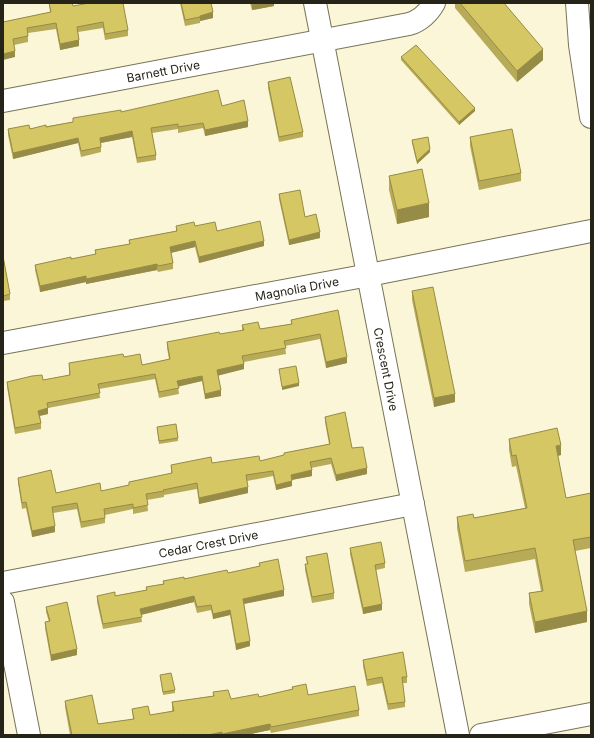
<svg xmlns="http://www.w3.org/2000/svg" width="594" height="738" font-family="Inter,sans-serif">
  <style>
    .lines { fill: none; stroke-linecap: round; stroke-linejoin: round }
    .minor-casing { stroke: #777358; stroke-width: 24 }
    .minor { stroke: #fff; stroke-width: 22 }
    .wall { fill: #b8ab57 }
    .shaded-wall { fill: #968b47 }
    .building { fill: #d6c765; stroke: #968b47 }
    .labels { text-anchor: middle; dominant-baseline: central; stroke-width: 3.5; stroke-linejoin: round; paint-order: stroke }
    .street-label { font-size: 12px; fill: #262419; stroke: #fff }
  </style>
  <rect width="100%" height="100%" fill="#faf6d7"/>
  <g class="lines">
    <defs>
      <g id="minor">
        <path id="s1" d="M315 3 458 735"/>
        <path d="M577 3 580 45 591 117"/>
        <path id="s2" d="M3 101 409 24C420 21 429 12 434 3"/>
        <path id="s3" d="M3 343 369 275 591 231"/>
        <path id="s4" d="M3 583 413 504"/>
        <path d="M3 602 29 735"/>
        <path d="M481 735 591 714"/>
      </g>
    </defs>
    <!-- minor casing -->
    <use href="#minor" class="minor-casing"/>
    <!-- minor -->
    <use href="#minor" class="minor"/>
  </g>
  <!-- wall -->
  <path class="wall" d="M49 3 73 6 128 30V36L105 40 103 28 78 32 79 46 60 50 56 29 28 33V42L14 45 15 57 3 22 50 12Z
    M180 3H211L213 18 200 21V23L185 26Z
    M250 3H274V6L252 10Z
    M455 3H504L543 60 517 82 455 8Z
    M401 57 475 111 459 125 401 60Z
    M268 82 303 132V137L279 142 268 88Z
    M222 106 248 127 205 136 203 128 178 133V129L152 133 156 155V160L137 163 132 137 101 143V152L81 157 78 143 13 159 8 135V129H30L73 122V118L121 112Z
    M470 137 521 173V181L479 190 470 146Z
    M412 140 430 152 417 164 412 143Z
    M389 176 429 217 397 224 389 190Z
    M279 194 305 217 320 238 289 245 279 199Z
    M176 226H195L217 231 264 246 199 263 195 247 171 253 173 263V269L158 272 157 270 86 284V282L40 292 35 270V265L95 255V250L129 244V240L176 231Z
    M3 256 10 294V300L3 301Z
    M412 291 455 402 434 407 412 300Z
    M338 310 347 363 326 368 320 339 285 346 286 354 244 362V369L218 375 221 396 205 399 202 381 178 386 179 394 159 398 155 379 99 389 100 398 48 408V414L40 416 41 423V429L15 434 7 387V382L43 380 69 375V363L124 357 142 365 169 359 167 348V342L242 331V325L260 329 291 324V320Z
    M325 417 352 448 367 474 336 481 331 464 311 468 312 476 292 480V486L276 490 273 476 247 481 248 493 199 504 197 489 164 495V497L147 500 148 511 133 514V509L105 515V523L81 528 77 509 53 513 55 532 32 537 26 508 22 509 18 483V478L56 493 101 491 129 485V482L171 474V465L260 461 284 456V453L329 444 325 422Z
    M157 427 178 438V441L159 444Z
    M509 439 561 455 558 456 566 498 591 493V548L575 551 587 622 535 633 529 604V593L541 591 535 559 465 572 457 528V517L474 518 525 508 516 466 512 467 509 450Z
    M350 548 385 563V568L376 570 382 610 363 614 350 554Z
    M306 557 334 593V599L312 603 305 570V564H307Z
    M259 563 284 596 244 604 250 646 236 650 230 615 213 619 211 610 197 613 194 602 141 615 142 622 103 629 97 602V596H115L146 590V587L163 584V581L228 573 259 566Z
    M46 607 77 655 51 661 45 628V622H49L46 612Z
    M363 660 407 677V683H402L405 702V707L388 710 382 683 367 686 363 666Z
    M160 675 175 690V693L163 695Z
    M292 687 308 695 359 710V716L271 733 270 730 246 735H70L65 707V701L98 724 133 719 132 709 150 715 172 711V702L213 696V692L231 699 259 697 292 689Z"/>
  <!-- shaded-wall -->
  <path class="shaded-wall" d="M260 3H274V6L252 10V5Z
    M213 12V18L200 21V16Z
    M79 40V46L60 50V44Z
    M543 49V60L517 82V71Z
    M15 51V57L3 60V54Z
    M475 108V111L459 125V122Z
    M248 121V127L205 136V130Z
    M132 131V137L100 143V138Z
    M78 138V143L13 159V153Z
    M430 149V152L417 164V161Z
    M429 203V217L397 224V210Z
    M320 232V238L289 245V240Z
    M195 241V247L170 253V247Z
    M264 241V246L199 263V257Z
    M157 264V270L86 284V279Z
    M86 276V282L40 292V286Z
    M347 357V363L326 368V362Z
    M244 364V369L217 376V370Z
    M202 376V381L177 387V381Z
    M299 383V386L282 390V387Z
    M221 390V396L205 399V394Z
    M455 394V402L434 407V398Z
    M48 408V414L38 416V411Z
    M561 445V455L556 456V446Z
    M367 468V474L336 481V475Z
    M312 470V476L291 480V475Z
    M292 481V486L276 490V485Z
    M248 487V493L199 504V498Z
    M55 526V532L32 537V531Z
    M284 590V596L243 604V599Z
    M194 596V602L140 615V609Z
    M382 604V610L363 614V608Z
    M230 610V615L213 619V614Z
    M587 611V622L535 633V622Z
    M250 641V646L236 650V644Z
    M77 649V655L51 661V655Z
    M270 724V730L246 735H222V734Z
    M222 732V735H208Z"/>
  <!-- building -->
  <path class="building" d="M49 3H72L73 6 89 3H123L128 30 105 34 103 22 77 27 79 40 60 44 56 23 27 28 28 36 13 39 15 51 3 54V22L51 12Z
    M181 3H211L213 12 200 16V17L185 20Z
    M251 3H260L252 5Z
    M460 3H504L543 49 517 71Z
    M416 45 475 108 459 122 401 57Z
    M290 77 303 132 279 137 268 82Z
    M218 90 222 106 244 100 248 121 205 130 203 123 178 127V124L151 128 156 155 137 158 132 131 100 138 101 147 81 151 78 138 13 153 8 129 29 125 30 129 46 125V127L73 122V118L121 110V112Z
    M512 129 521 173 479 181 470 137Z
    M428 137 430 149 417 161 412 140Z
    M422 169 429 203 397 210 389 176Z
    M300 190 305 217 316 214 320 232 289 240 279 194Z
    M260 221 264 241 199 257 195 241 170 247 173 263 158 266 157 264 86 279V276L40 286 35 265 71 257V259L96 254 95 250 130 244 129 240 177 231 176 226 194 222 195 226 215 222 217 231Z
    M3 256 10 294 3 296Z
    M433 287 455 394 434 398 412 291Z
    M338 310 347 357 326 362 320 334 284 341 286 348 242 356 244 364 217 370 221 390 205 394 202 376 177 381 179 388 159 392 155 374 98 384 100 393 47 403 48 408 38 411 41 423 15 428 7 382 32 376 42 375 43 380 70 375 69 363 123 354 124 357 140 354 142 365 170 359 167 342 219 332 220 334 244 330 242 325 258 322 260 329 292 324 291 320Z
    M296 366 299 383 282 387 279 369Z
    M345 412 352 448 363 447 367 468 336 475 331 458 310 462 312 470 291 475 292 481 276 485 273 471 246 475 248 487 199 498 197 483 163 490 164 491 146 494 148 505 133 508V504L104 509 105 518 81 522 77 503 52 507 55 526 32 531 26 502 22 503 18 478 51 470 56 493 100 483 101 491 129 485V482L172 473 171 465 211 457 212 463 259 456 260 461 284 455V453L330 444 325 417Z
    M176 424 178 438 159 441 157 427Z
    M557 428 561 445 556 446 566 498 591 493V537L573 540 587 611 535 622 529 593 543 591 535 548 465 561 457 517 473 514 474 518 527 508 516 455 512 456 509 439Z
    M381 542 385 563 375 565 382 604 363 608 350 548Z
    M327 553 334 593 312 597 305 564H308L306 557Z
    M278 559 284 590 243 599 250 641 236 644 230 610 213 614 211 605 197 607 194 596 140 609 142 617 103 624 97 596 115 592V596L147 590 146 587 164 584 163 581 184 577V579L227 570 228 573 260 566 259 563Z
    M67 602 77 649 51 655 45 622 50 621 46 607Z
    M403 652 407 677H402L405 702 388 704 382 677 367 680 363 660Z
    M171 673 175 690 163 692 160 675Z
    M306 684 308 695 355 686 359 710 271 727 270 724 222 734V732L208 735H179V734L176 735H72L65 701 92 695 98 724 134 719 132 709 148 706 150 715 174 711 172 702 214 696 213 692 228 690 231 699 258 694 259 697 293 689 292 687Z"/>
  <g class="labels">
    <!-- street labels -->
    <g class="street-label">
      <text stroke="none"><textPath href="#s2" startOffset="163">Barnett Drive</textPath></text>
      <text stroke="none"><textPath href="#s3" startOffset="299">Magnolia Drive</textPath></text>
      <text stroke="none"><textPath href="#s1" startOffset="373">Crescent Drive</textPath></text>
      <text stroke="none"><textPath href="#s4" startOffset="209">Cedar Crest Drive</textPath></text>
    </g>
  </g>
  <!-- border -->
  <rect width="594" height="738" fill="none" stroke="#262419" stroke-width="8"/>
</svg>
